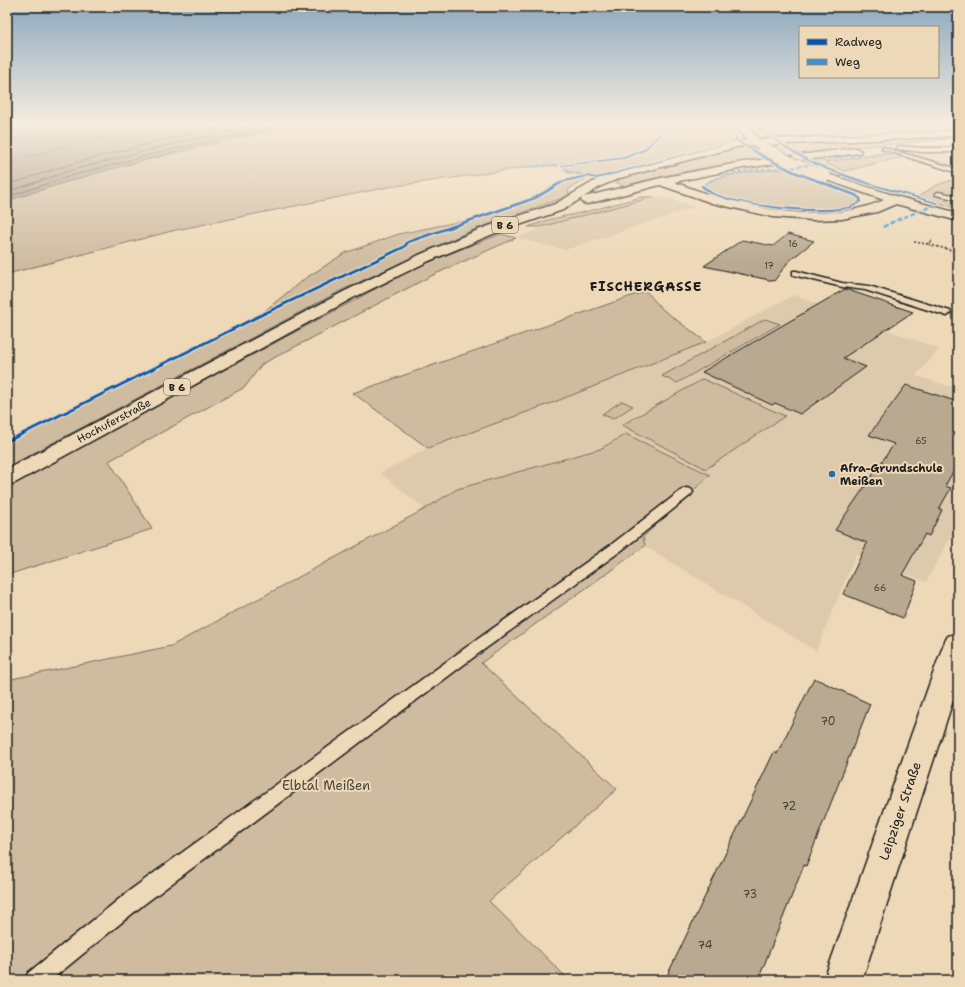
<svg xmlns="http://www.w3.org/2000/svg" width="965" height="987" font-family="'Shantell Sans',sans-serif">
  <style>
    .built { fill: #ddcaac }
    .green { fill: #cfbca0; stroke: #766c5e }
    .water { fill: #a29580; stroke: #6c6558 }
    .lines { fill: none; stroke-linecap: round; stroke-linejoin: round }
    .shore { stroke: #524c44; stroke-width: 1 }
    .ferry { stroke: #4b463f; stroke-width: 1; stroke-dasharray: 2.5 2; stroke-linecap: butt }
    .building { fill: #b9a991; stroke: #1c1c1c }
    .lane-casing { stroke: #1c1c1c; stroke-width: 3 }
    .street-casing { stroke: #1c1c1c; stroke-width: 3 }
    .primary-casing { stroke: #1c1c1c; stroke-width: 3 }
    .path { stroke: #1c1c1c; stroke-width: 1.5; stroke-dasharray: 2 2; stroke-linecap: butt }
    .lane { fill: #edd8b7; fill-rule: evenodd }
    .street { fill: #edd8b7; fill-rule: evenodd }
    .primary { fill: #edd8b7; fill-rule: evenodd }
    .primary-bridge-casing { stroke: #1c1c1c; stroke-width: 12; stroke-linecap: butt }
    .primary-bridge { stroke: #edd8b7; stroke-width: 11 }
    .quiet-far1 { stroke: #3a94d4; stroke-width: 2; stroke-dasharray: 4 2; stroke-linecap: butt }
    .quiet { stroke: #3a94d4; stroke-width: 2.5; stroke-dasharray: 5 2.5; stroke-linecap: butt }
    .cycleway-casing { stroke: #edd8b7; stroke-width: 3 }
    .cycleway { fill: #0057b8; fill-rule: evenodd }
    .poi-dot { fill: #1f6fb2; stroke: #edd8b7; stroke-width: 1.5 }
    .labels { text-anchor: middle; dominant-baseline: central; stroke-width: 4; stroke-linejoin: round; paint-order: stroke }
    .number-label { font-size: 9px; fill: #433f39 }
    .shield { fill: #edd8b7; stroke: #5b544a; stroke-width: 1 }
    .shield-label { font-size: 10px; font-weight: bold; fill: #1c1c1c }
    .street-label { font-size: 11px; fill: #1c1c1c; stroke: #edd8b7 }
    .poi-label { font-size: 11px; font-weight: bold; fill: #1c1c1c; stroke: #edd8b7; text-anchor: start }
    .near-number-label { font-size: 11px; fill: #433f39 }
    .far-district-label { font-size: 13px; font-weight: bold; letter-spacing: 1px; fill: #1c1c1c; stroke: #edd8b7 }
    .near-park-label { font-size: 13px; fill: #49443d; stroke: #edd8b7 }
    .near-street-label { font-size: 13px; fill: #1c1c1c; stroke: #edd8b7 }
  </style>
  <rect width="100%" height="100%" fill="#edd8b7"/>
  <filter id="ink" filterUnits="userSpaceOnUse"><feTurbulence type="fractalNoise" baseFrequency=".025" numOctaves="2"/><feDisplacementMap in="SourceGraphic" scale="8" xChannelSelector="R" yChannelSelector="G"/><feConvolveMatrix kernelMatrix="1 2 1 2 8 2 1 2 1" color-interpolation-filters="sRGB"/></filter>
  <g filter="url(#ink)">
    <!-- built -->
    <path class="built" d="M958 144V170L903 151 921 147Z
      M654 197H665L695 207 565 250 516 238 556 222Z
      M794 295 939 349 916 376 958 389V524L926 582 856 554 816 651 645 546 643 538 709 475 626 434 600 449 457 489 425 509 380 473 428 448 557 401 706 342Z"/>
    <!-- green -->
    <path class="green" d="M302 124H958V130L782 137 755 142 733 141 602 175 595 176 568 173 562 165 537 166 389 187 176 230 7 274V201L75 178 162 156Z
      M958 135V138L846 148 836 145 828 146V150C760 159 690 167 624 186L613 181 626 176 736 148 778 143Z
      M894 153 903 157 845 171 826 164 825 162Z
      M779 169 788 170 850 194 858 199V202C847 208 834 209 822 209 802 210 711 203 705 184 718 174 762 171 779 169Z
      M584 178 586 179 569 189 568 196 470 231 342 290 7 467V442L257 317 303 280 345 253 399 234 472 219 535 198 564 181Z
      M958 178V209L919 196 937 185Z
      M641 197H654L540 227H528L551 219 585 212Z
      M501 234 516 238 433 275 262 364 245 387 109 461 152 529 7 575V488L172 398 420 265Z
      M646 291 662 309 706 342 557 401 428 448 353 393Z
      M765 319 780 324 677 383 662 376Z
      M703 379 785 416 706 469 622 425Z
      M622 401 633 406 613 419 602 414Z
      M626 434 710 475 643 537 645 546 481 663 617 789 489 901 569 980H7V680L171 646 425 509 457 489 600 449Z"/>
    <!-- water -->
    <path class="water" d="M7 124H302C202 143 103 169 7 201Z"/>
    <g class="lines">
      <!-- shore -->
      <path class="shore" d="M7 185 71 164 159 141 233 124
        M7 192 72 170 160 147 261 124
        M7 197 74 175 161 152 284 124"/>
      <!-- ferry -->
      <path class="ferry" d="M7 163 74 144 165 124"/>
    </g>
    <!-- building -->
    <path class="building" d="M788 234 814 241 788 262 774 281 704 266 742 240 773 246Z
      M845 289 913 312 843 358 866 367 800 414 775 403 772 405 702 372Z
      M906 385 958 402V463L945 486 951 488 939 509 942 510 929 536 925 534 902 575 917 581 903 618 843 594 867 543 835 530 894 444 869 435Z
      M814 678 870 704 806 866 804 865 758 980H665L774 752 777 754Z"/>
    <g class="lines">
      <defs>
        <path id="lane" d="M899 146 922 148H958V152H922L897 149V147Z
          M882 147 958 169V173L882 149Z
          M938 192 958 196V200L936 195 935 194Z
          M793 271H796L842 283 869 286 950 311 951 313 947 316 944 315 865 290 842 287 793 275Z
          M687 488 691 489 693 492 691 495 622 550 478 654 143 905 51 980H25L28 973 129 891 468 646 612 544 683 489Z"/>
        <path id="street" d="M958 633V685L862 980H824L944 643 948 636Z"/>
        <path id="primary" d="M734 124H745L758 139 958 130V136L767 145 768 147 767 149H759L753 145 741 146 620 178 601 186 584 197 661 178 743 162 856 148 861 151 860 153 743 168 674 182C735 206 821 228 884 200L821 178 819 176 821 174 825 173 899 197 958 213V221L896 204 877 212 842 219 812 220 773 217 712 203 660 185 587 204 583 203 581 200 582 198 563 210 493 234 429 261 353 298 15 483 7 485V469L343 292 419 255 483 228 555 204 593 182 612 174 737 141 747 140Z"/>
      </defs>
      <!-- lane casing -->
      <use href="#lane" class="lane-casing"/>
      <!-- street casing -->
      <use href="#street" class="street-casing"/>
      <!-- primary casing -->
      <use href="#primary" class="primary-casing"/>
      <!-- path -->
      <path class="path" d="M932 241 927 244 958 252
        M914 242 927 244"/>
      <!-- lane -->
      <use href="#lane" class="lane"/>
      <!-- street -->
      <use href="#street" class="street"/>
      <!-- primary -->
      <use href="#primary" class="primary"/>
      <defs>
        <path id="primary-bridge" d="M763 147 792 163 825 176"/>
      </defs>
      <!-- primary-bridge casing -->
      <use href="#primary-bridge" class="primary-bridge-casing"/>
      <!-- primary-bridge -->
      <use href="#primary-bridge" class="primary-bridge"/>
      <!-- quiet-far1 -->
      <path class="quiet-far1" d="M940 131 958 133
        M562 165 567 171 583 175
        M524 167 566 165
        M703 189 702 186C739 161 788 176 828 159L896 152"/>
      <!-- quiet -->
      <path class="quiet" d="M883 227C901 217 920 212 938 203"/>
      <defs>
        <path id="cycleway" d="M692 124H697L666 132 660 135 645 151 625 159 562 166 561 165 624 157 643 149 658 135 664 132Z
          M724 124H726L737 137V140L765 156 795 171 856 194 861 198 862 202 851 208 831 211H807L780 209 754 205 729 200 711 194 701 187V185H703L713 193 731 199 754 204 780 207 807 209H831L849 207 859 202V199L854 196 793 173 763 158 736 141 733 142 597 179 587 177 565 182 536 199 409 243 405 248 258 318 7 443V440L256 316 403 246 407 241 534 197 563 180 587 175 597 177 731 142 735 140V137Z
          M754 124H757L765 133 782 137 944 130 945 131 782 139 763 133Z
          M824 124H842L894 128 893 129Z
          M770 137H772L790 149 810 160 830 169 873 184 939 203 937 204C880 187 817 175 770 137Z"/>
      </defs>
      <!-- cycleway casing -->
      <use href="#cycleway" class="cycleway-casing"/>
      <!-- cycleway -->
      <use href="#cycleway" class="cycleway"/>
    </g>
  </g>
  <!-- sky -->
  <linearGradient id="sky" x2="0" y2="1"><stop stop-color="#8ca8be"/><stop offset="0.47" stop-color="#f7eddf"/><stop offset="1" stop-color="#f7eddf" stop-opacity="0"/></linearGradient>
  <rect width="965" height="263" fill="url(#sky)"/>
  <!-- markers -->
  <circle class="poi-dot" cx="832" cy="474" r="4"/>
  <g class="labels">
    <!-- number labels -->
    <g class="number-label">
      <text x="793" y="244">16</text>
      <text x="769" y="266">17</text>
      <text x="921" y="441">65</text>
      <text x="880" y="588">66</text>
    </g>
    <!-- shield labels -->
    <g class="shield">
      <rect x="492" y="217" width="26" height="16" rx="3"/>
      <rect x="164" y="379" width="26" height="16" rx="3"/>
    </g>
    <g class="shield-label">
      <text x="505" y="225">B 6</text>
      <text x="177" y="387">B 6</text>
    </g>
    <!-- street labels -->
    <g class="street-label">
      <text transform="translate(114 421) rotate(-28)">Hochuferstraße</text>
    </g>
    <!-- poi labels -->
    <g class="poi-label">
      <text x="840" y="468">Afra-Grundschule<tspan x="840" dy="13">Meißen</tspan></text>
    </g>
    <!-- near-number labels -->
    <g class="near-number-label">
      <text x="828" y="721">70</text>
      <text x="789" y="806">72</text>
      <text x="750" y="894">73</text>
      <text x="705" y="945">74</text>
    </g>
    <!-- far-district labels -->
    <g class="far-district-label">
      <text x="646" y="286">FISCHERGASSE</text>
    </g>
    <!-- near-park labels -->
    <g class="near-park-label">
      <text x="326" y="785">Elbtal Meißen</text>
    </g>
    <!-- near-street labels -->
    <g class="near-street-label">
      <text transform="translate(900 811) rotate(-71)">Leipziger Straße</text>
    </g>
  </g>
  <!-- margin -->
  <rect width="965" height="987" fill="none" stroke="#edd8b7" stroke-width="24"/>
  <rect x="12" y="12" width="941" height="963" fill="none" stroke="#1c1c1c" stroke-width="1.5" filter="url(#ink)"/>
  <!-- legend -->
  <rect x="799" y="26" width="140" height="52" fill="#edd8b7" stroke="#998d79"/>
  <rect x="807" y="39" width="20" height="6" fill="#0057b8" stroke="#998d79"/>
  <text x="835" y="46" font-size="12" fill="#1c1c1c">Radweg</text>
  <rect x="807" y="59" width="20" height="6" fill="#3a94d4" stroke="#998d79"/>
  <text x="835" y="66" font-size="12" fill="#1c1c1c">Weg</text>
</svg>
